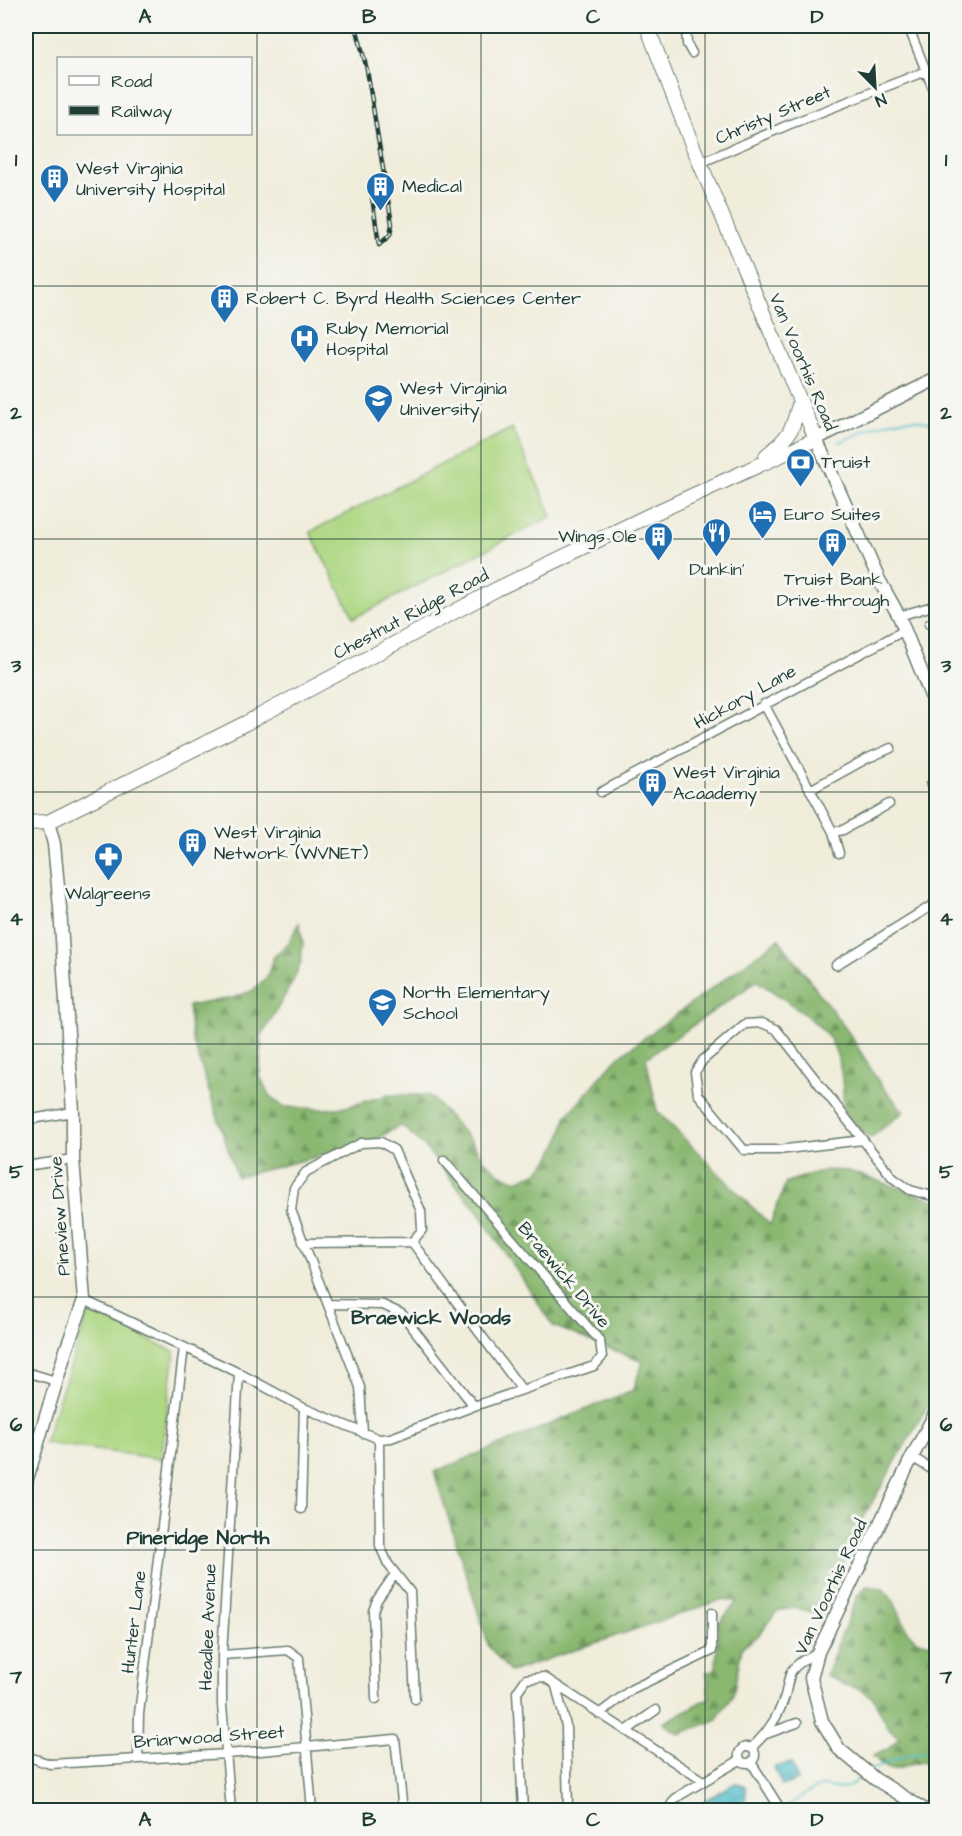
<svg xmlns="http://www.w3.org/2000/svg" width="962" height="1836" font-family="'Architects Daughter',sans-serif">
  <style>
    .grass { fill: #aed783; stroke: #668a5c; stroke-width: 1.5 }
    .forest { fill: url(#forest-firs); stroke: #547a52; stroke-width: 1.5 }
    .water { fill: url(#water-waves); stroke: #377c7e; stroke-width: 1.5 }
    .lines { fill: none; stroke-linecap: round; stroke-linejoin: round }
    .stream { stroke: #4fbcc8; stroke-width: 2 }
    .street-casing { stroke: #687b6e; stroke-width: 11 }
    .secondary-casing { stroke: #687b6e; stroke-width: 15 }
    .primary-casing { stroke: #687b6e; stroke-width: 16 }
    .street { stroke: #fff; stroke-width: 8 }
    .secondary { stroke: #fff; stroke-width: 12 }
    .primary { stroke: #fff; stroke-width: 14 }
    .rail-casing { stroke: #1f3d34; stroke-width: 4.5 }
    .rail { stroke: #f6f6f2; stroke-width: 2; stroke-dasharray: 7; stroke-linecap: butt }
    .grid { fill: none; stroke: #1f3d34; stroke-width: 1.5; stroke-opacity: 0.55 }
    .labels { text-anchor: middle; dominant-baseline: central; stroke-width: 6; stroke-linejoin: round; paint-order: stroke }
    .street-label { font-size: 18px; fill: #1f3d34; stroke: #f6f6f2 }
    .poi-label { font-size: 18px; fill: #1f3d34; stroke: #f6f6f2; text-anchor: start }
    .neighbourhood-label { font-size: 20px; font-weight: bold; fill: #1f3d34; stroke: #f6f6f2 }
    .neatline { fill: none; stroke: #1f3d34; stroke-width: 2 }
    .grid-label { font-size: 20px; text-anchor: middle; font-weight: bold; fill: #1f3d34 }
  </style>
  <defs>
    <pattern id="forest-firs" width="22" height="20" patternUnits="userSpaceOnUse" patternTransform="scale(1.5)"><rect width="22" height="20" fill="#8ab871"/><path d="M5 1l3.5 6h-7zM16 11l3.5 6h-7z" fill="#70975e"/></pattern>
    <pattern id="water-waves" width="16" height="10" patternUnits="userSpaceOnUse" patternTransform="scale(1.5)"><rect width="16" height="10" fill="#4fbcc8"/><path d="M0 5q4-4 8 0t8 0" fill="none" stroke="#419aa3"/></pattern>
  </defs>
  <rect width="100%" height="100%" fill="#f6f6f2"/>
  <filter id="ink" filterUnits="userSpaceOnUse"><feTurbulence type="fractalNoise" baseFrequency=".0167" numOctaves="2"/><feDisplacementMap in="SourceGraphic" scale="12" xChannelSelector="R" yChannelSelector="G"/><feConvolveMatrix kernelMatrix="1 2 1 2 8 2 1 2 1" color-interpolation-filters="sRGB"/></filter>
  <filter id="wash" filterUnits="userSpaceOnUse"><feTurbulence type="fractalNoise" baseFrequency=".008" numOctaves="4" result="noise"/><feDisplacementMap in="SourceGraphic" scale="24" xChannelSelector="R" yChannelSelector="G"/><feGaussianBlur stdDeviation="1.35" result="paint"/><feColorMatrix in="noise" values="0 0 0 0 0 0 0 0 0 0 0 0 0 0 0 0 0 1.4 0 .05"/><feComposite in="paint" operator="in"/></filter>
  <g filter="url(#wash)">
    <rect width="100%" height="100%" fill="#f0eddb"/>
    <!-- grass -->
    <path class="grass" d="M512 428 552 516 354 618 310 532Z
      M89 1311 175 1352 161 1459 44 1443Z"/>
    <!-- forest -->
    <path class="forest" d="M299 923 303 943 301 962 292 983 261 1037 260 1076 268 1094 283 1107 325 1109 346 1107 388 1095H429L472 1142 483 1159 499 1173 517 1181 538 1172 551 1157 561 1137 566 1117 617 1058 779 939 851 1036 878 1081 904 1112 870 1138 843 1112C844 1089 842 1060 830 1039 818 1020 776 994 757 981L646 1058 657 1111 770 1225 786 1182 826 1170 848 1171 936 1200V1391L862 1520 823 1614 794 1608 777 1611 758 1636 742 1647 733 1695 716 1720 679 1734 663 1723 709 1698 707 1672 716 1669 718 1624 737 1602 724 1599 510 1672 489 1647 434 1472 633 1390 643 1362 553 1326 478 1212 424 1146 401 1125 367 1144 237 1177 192 1038 188 1006 232 998 252 991 267 977 274 957 289 942Z
      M867 1586 882 1588 893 1600 907 1630 918 1641 936 1645V1762C930 1762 923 1761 917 1763 893 1768 894 1778 873 1756L888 1749 899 1738 888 1727 873 1698 860 1689 842 1684 826 1675 857 1596Z"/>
    <!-- water -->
    <path class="water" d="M791 1763 798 1780 782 1786 774 1767Z
      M735 1783 746 1787C747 1798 746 1803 738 1810H698L704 1801Z"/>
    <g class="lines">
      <!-- stream -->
      <path class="stream" d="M840 442C871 429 903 410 936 425
        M870 1770 904 1756 936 1750
        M784 1809 808 1792 823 1786 840 1789 850 1786 863 1775"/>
    </g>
  </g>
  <g filter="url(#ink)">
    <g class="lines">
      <defs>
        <path id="street" d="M686 26 687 44 692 53
          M908 26 936 96
          M700 163 788 125 926 71
          M899 616 936 605
          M929 624 936 622
          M764 704 833 832 839 853
          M936 780 931 784 936 795
          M810 790 866 759 891 748
          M601 792 905 630
          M833 832 843 830 889 804
          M836 965 936 903
          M762 1023 776 1029 863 1140 778 1150H744L698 1094 695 1072 703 1060 745 1024Z
          M26 1120 73 1112
          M863 1140 893 1178 910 1190 936 1197
          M26 1166 73 1159
          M303 1243 412 1242 522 1390
          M84 1300 239 1373 304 1408 379 1439 391 1438 474 1406 594 1366 602 1357 600 1341 444 1160
          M329 1304 383 1305 402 1314 474 1406
          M26 1372 56 1381
          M363 1433 360 1387 291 1210 294 1188 306 1172 361 1143 381 1142 394 1150 421 1211 422 1230 412 1242
          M379 1439 380 1546 388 1564 410 1592 415 1699
          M912 1457 936 1472
          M301 1509 304 1408
          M26 1581 28 1582 26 1598
          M222 1655 288 1650 299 1658 312 1810
          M556 1686 566 1726 568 1810
          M376 1699 373 1611 377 1600 395 1574
          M599 1714 632 1689 712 1651V1613
          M626 1731 656 1710
          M766 1734 797 1723
          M739 1755a8 8 0 1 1 16 0a8 8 0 1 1-16 0Z
          M751 1748C767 1734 779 1715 785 1696 787 1688 788 1679 791 1672 796 1663 809 1657 818 1652
          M26 1756 50 1764 227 1754 395 1739 403 1810
          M138 1758 139 1714 184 1347
          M751 1762 781 1810
          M231 1810 222 1705V1655L239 1373
          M523 1810 517 1692 526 1679 544 1677 703 1781
          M668 1810 675 1799 682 1794 740 1760"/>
        <path id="secondary" d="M936 379 816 439 879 580 899 616 936 708
          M26 1482 66 1350 84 1300 73 1159V1112L60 908 54 844 48 822
          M925 1810 875 1779 839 1749 822 1721 811 1678 818 1652 912 1457 936 1412"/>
        <path id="primary" d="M766 456C790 436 792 432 800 401
          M26 823 48 822 246 723 497 589 650 515 816 439 689 137 647 26"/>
      </defs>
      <!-- street casing -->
      <use href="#street" class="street-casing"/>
      <!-- secondary casing -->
      <use href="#secondary" class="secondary-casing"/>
      <!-- primary casing -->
      <use href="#primary" class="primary-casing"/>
      <!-- street -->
      <use href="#street" class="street"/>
      <!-- secondary -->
      <use href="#secondary" class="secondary"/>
      <!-- primary -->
      <use href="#primary" class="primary"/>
      <defs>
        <path id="rail" d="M356 26 367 70 392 224 390 235 379 245
          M379 245 372 197 385 182"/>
      </defs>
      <!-- rail casing -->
      <use href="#rail" class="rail-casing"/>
      <!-- rail -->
      <use href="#rail" class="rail"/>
    </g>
  </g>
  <!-- grid -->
  <path class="grid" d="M257 26V1810M481 26V1810M705 26V1810M26 286H936M26 539H936M26 792H936M26 1044H936M26 1297H936M26 1550H936"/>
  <!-- icons -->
  <defs>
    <symbol id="building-pin" viewBox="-11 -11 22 30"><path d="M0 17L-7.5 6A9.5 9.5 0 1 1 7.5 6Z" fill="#1f6fb2" stroke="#f6f6f2"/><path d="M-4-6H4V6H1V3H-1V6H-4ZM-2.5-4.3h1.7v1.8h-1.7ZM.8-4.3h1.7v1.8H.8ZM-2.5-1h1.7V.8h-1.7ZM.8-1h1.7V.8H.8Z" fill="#fff"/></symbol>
    <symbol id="hospital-pin" viewBox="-11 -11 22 30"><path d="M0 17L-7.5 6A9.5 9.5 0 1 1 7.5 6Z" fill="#1f6fb2" stroke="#f6f6f2"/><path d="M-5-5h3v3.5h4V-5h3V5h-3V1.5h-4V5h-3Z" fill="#fff"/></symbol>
    <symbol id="university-pin" viewBox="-11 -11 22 30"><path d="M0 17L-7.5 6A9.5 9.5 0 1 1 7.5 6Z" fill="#1f6fb2" stroke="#f6f6f2"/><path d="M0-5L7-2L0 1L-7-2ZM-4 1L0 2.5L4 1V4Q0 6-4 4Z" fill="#fff"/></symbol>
    <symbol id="bank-pin" viewBox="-11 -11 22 30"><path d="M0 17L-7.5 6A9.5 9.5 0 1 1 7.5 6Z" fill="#1f6fb2" stroke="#f6f6f2"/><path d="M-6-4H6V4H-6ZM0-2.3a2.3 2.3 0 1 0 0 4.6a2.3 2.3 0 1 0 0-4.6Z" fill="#fff"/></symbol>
    <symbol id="hotel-pin" viewBox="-11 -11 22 30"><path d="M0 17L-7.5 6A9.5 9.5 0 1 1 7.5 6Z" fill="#1f6fb2" stroke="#f6f6f2"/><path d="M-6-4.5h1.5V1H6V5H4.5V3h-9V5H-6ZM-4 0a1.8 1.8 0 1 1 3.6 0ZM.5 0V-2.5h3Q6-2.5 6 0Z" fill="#fff"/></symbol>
    <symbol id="restaurant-pin" viewBox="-11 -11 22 30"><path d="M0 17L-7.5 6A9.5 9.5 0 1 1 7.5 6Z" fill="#1f6fb2" stroke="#f6f6f2"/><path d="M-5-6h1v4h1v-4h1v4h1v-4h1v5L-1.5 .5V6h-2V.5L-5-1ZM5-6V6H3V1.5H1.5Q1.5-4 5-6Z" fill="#fff"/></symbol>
    <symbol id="pharmacy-pin" viewBox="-11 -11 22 30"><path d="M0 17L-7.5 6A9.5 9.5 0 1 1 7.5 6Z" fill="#1f6fb2" stroke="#f6f6f2"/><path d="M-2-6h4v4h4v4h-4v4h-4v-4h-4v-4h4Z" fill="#fff"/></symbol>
    <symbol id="school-pin" viewBox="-11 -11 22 30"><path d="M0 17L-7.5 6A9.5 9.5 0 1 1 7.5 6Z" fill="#1f6fb2" stroke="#f6f6f2"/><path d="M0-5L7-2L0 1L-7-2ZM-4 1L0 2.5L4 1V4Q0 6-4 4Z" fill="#fff"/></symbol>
  </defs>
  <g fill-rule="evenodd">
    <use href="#building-pin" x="38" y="162" width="33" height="45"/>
    <use href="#building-pin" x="364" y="170" width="33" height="45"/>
    <use href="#building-pin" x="208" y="282" width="33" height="45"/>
    <use href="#hospital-pin" x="288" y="322" width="33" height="45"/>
    <use href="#university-pin" x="362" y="382" width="33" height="45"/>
    <use href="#bank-pin" x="784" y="446" width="33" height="45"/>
    <use href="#hotel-pin" x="746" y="498" width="33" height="45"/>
    <use href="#restaurant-pin" x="700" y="516" width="33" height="45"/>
    <use href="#building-pin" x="642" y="520" width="33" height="45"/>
    <use href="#building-pin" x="816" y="526" width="33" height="45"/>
    <use href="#building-pin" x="636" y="766" width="33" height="45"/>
    <use href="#building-pin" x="176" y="826" width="33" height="45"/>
    <use href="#pharmacy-pin" x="92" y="840" width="33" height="45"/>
    <use href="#school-pin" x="366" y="986" width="33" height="45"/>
  </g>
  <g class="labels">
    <!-- street labels -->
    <g class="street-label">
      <text transform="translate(773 115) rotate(-23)">Christy Street</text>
      <text transform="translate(803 362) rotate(67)">Van Voorhis Road</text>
      <text transform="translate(411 614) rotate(-28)">Chestnut Ridge Road</text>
      <text transform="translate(745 697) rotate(-29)">Hickory Lane</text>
      <text transform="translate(60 1216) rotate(-94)">Pineview Drive</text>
      <text transform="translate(564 1275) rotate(50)">Braewick Drive</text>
      <text transform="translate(831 1587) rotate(-65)">Van Voorhis Road</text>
      <text transform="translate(134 1622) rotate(-83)">Hunter Lane</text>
      <text transform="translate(208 1627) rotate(-88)">Headlee Avenue</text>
      <text transform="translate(209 1737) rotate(-4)">Briarwood Street</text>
    </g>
    <!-- poi labels -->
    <g class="poi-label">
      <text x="76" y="168">West Virginia<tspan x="76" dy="21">University Hospital</tspan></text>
      <text x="402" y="186">Medical</text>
      <text x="246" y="298">Robert C. Byrd Health Sciences Center</text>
      <text x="326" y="328">Ruby Memorial<tspan x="326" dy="21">Hospital</tspan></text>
      <text x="400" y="388">West Virginia<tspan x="400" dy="21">University</tspan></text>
      <text x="821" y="462">Truist</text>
      <text x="784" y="514">Euro Suites</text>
      <text x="637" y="536" text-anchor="end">Wings Ole</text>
      <text x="717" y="569" text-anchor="middle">Dunkin'</text>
      <text x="833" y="579" text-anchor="middle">Truist Bank<tspan x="833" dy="21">Drive-through</tspan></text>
      <text x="673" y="772">West Virginia<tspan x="673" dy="21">Acaademy</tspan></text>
      <text x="214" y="832">West Virginia<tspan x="214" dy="21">Network (WVNET)</tspan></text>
      <text x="108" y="893" text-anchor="middle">Walgreens</text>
      <text x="403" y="992">North Elementary<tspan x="403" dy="21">School</tspan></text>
    </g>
    <!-- neighbourhood labels -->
    <g class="neighbourhood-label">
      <text x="431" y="1318">Braewick Woods</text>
      <text x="198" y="1538">Pineridge North</text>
    </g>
  </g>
  <!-- margin -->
  <rect width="962" height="1836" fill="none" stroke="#f6f6f2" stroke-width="66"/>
  <!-- legend -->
  <rect x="57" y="57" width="195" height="78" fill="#f6f6f2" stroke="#a0aca6" stroke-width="1.5"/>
  <rect x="69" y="76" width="30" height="9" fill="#ffffff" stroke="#a0aca6" stroke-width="1.5"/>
  <text x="111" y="87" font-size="18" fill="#1f3d34">Road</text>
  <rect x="69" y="106" width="30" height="9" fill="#1f3d34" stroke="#a0aca6" stroke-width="1.5"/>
  <text x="111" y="117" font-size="18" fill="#1f3d34">Railway</text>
  <!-- north arrow -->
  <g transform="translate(875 87) rotate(156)" stroke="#f6f6f2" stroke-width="4.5" paint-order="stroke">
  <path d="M0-4.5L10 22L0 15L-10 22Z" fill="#1f3d34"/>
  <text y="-9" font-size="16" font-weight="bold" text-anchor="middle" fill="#1f3d34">N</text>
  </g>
  <rect x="33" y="33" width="896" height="1770" class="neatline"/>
  <g class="grid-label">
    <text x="145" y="23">A</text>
    <text x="369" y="23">B</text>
    <text x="593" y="23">C</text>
    <text x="817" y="23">D</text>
    <text x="16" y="166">1</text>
    <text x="946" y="166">1</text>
    <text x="16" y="419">2</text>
    <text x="946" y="419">2</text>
    <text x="16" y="672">3</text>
    <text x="946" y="672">3</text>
    <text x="16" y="925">4</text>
    <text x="946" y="925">4</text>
    <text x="16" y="1178">5</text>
    <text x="946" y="1178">5</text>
    <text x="16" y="1431">6</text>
    <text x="946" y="1431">6</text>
    <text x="16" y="1683">7</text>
    <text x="946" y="1683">7</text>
    <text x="145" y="1826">A</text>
    <text x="369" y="1826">B</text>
    <text x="593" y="1826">C</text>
    <text x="817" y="1826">D</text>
  </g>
</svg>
